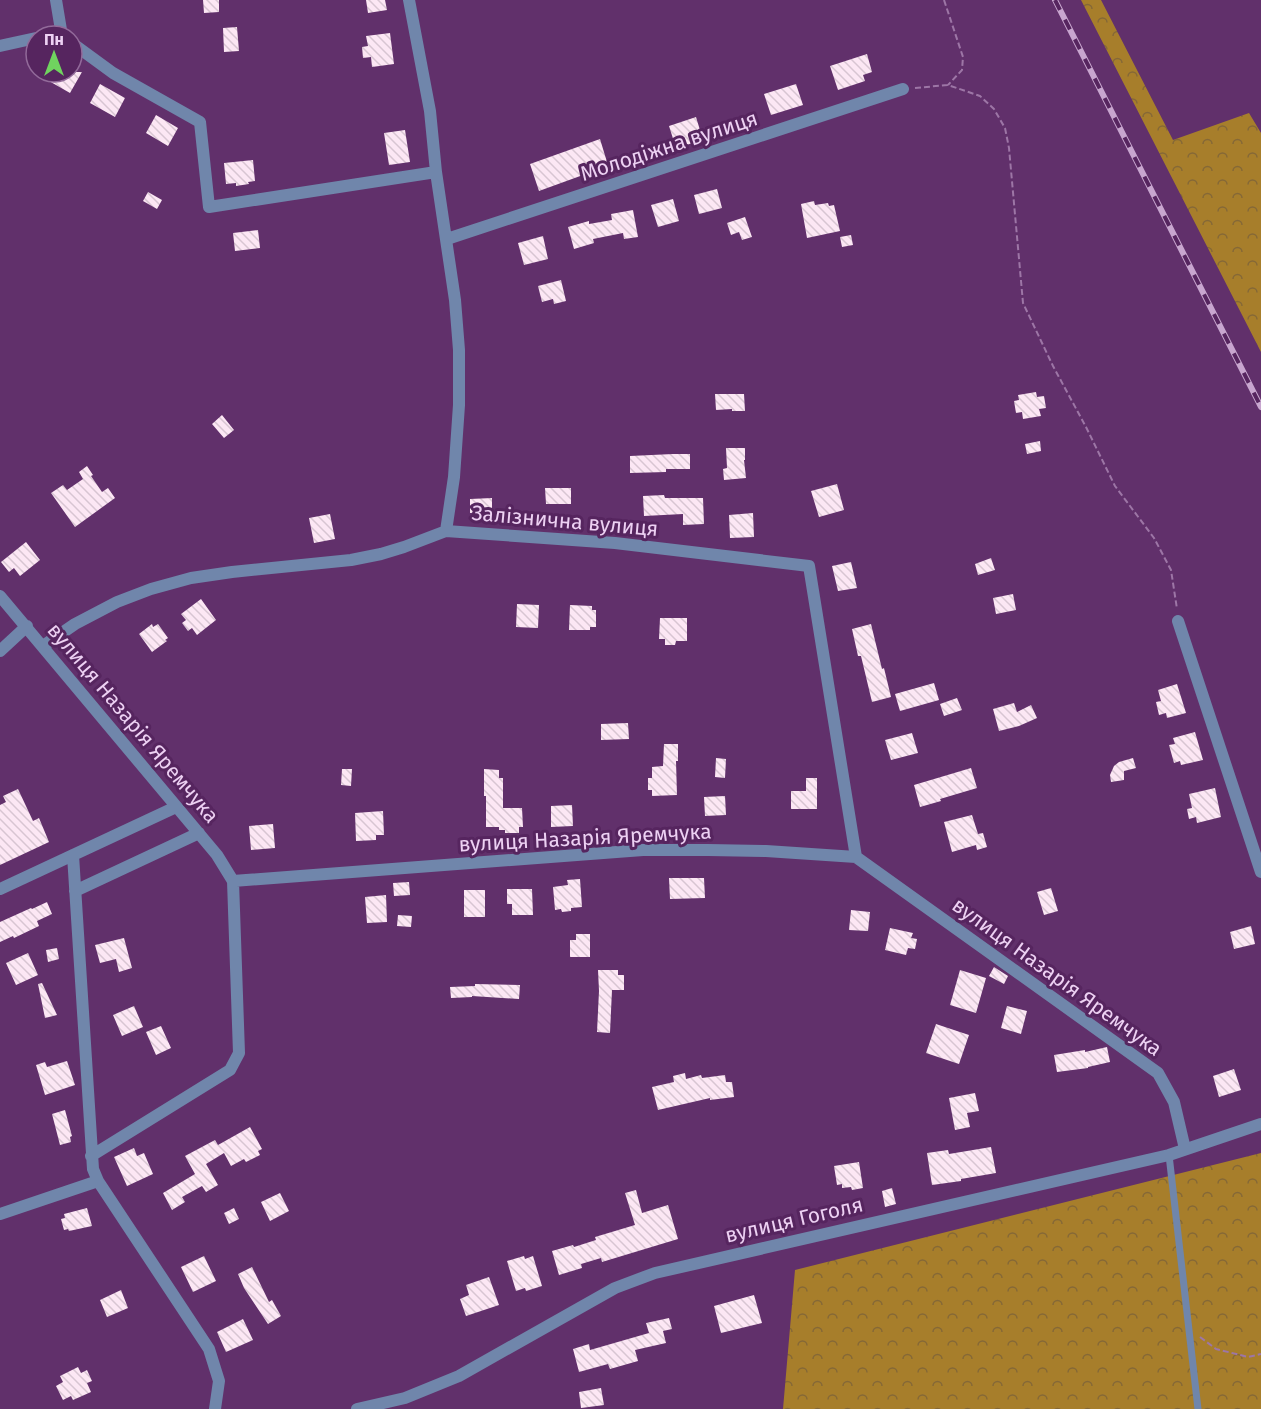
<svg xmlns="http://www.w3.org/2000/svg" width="1261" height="1409" font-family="'Fira Sans',sans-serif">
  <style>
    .forest { fill: url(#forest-crowns) }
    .building { fill: url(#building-back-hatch) }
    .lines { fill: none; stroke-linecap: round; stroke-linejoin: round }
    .path { stroke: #9d76a6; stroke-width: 2; stroke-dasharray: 6 3; stroke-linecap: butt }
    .lane { stroke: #7086ab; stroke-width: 7 }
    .street { stroke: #7086ab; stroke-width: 12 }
    .rail-casing { stroke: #c8a6cf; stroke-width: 6 }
    .rail { stroke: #56255f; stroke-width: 4; stroke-dasharray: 11; stroke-linecap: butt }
    .labels { text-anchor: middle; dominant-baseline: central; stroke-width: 6; stroke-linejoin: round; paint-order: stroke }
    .street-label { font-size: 21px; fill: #edd1f3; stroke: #56255f }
  </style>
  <defs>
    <pattern id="forest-crowns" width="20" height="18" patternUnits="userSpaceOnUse" patternTransform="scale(1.5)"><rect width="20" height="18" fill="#a77e2b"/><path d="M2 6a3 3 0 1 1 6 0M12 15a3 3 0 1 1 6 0" fill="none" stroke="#856836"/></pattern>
    <pattern id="building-back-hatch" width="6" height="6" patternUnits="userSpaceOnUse" patternTransform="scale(1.5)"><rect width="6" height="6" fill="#fce7f4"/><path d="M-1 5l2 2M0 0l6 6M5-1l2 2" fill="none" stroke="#d8c5d2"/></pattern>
  </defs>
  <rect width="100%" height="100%" fill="#61306b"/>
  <!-- forest -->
  <path class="forest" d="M1081 0H1101L1173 140 1249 113 1261 133V352Z
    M1261 1153V1409H783L795 1270Z"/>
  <!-- building -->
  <path class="building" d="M203 0H219V12L204 13Z
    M366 0H385L387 10 368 13Z
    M237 27 239 51 224 52 223 28Z
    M390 33 394 64 372 67 371 57 363 58 362 47 368 46 366 36Z
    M867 54 872 72 863 75 865 81 838 90 830 66Z
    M54 72H82L70 93 49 81Z
    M100 84 125 98 115 117 90 103Z
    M796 84 803 105 771 115 764 94Z
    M156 115 178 128 168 146 146 133Z
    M696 117 703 140 676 148 669 126Z
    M405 130 410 162 389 165 384 133Z
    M600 139 607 162 592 166 594 171 539 191 530 164Z
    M253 160 255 181 248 182 249 184 236 186V183L226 184 224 163Z
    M717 189 722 208 699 214 694 195Z
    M148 192 162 200 157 209 143 201Z
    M673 199 679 221 658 227 651 205Z
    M814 201 815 205 828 203 829 206 834 205 840 231 807 238 801 204Z
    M633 210 638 237 624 239 623 233 593 239 594 243 574 249 568 227 589 221V224L612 220 611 214Z
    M745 217 752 237 742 240 739 232 731 235 727 223Z
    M258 230 260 248 235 251 233 233Z
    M851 235 853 245 842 247 840 237Z
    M543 236 548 259 524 265 518 243Z
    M561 280 566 301 554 304 553 299 542 302 538 286Z
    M1036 392 1037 397 1044 396 1046 408 1039 409 1041 416 1023 419 1022 412 1016 413 1014 401 1019 400 1018 395Z
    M715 394H744L745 411H732V409L716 410Z
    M222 415 234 430 224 438 212 424Z
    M1040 441 1041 451 1027 454 1025 444Z
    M726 448H745V460H744L746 478 724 480 723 469 727 468Z
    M673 454H690V469H666V472L630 473V456Z
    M87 466 93 475 91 476 102 492 108 488 115 498 75 527 51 493 63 485 67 490 83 479 79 472Z
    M837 484 844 510 819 517 811 491Z
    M545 488H571V504H546Z
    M664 495 665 498H703L704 524 683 525V514L644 516 643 496Z
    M492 498V512L470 513V499Z
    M753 513 754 537 730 538 729 515Z
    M330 514 335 539 314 543 309 518Z
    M26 542 40 560 20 576 14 568 9 572 1 562Z
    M991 558 995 570 978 575 975 564Z
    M851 562 857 588 838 591 832 566Z
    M1013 594 1016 610 996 614 993 598Z
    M201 599 216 620 197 635 192 628 188 631 182 623 186 620 181 614Z
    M517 604 539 605 538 628 516 627Z
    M570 605 592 606V610H596V627H590V630H569Z
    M660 618H687V641H676L675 645H665V639H659Z
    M152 624 153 627 158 624 168 638 165 640 167 641 152 652 139 634Z
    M871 624 882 669 884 668 891 697 872 702 861 656H858L852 629Z
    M934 683 939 700 900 711 895 694Z
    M1177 684 1186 713 1167 718 1166 713 1159 715 1156 702 1161 701 1158 690Z
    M957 698 962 710 944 716 940 704Z
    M1014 703 1017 712 1031 705 1037 718 1019 726 999 731 993 709Z
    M628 723 629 739 601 740V724Z
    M1195 732 1203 760 1181 765 1180 761 1174 763 1169 745 1175 744 1173 738Z
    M912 733 918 753 891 760 885 740Z
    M664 744H678V761H676L677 795 652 796V790H648V778H652V767L663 766Z
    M716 758 726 759 725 778 715 777Z
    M1133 758 1136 768 1124 771V780L1111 782 1110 775 1114 766 1119 762Z
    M971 768 977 788 940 799 941 801 920 807 914 785Z
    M342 769H352L351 786 341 785Z
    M484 769 499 770V778H503V808H522L523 827H519V833H505V830H499V827H486V796H484Z
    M806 778H817V809H791V791H806Z
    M1215 788 1221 817 1197 823 1196 817 1189 819 1187 809 1192 808 1189 794Z
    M18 789 33 821 39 818 49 842 0 865V805L6 802 3 796Z
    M725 796 726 815 705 816 704 797Z
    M572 805 573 826 551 827V806Z
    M383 811 384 835H376V840L356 841 355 813Z
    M972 815 978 834 983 833 987 847 977 850 976 845 952 852 944 822Z
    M273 824 275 848 251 850 249 826Z
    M669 878H704L705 898 670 899Z
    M580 879 582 907 571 908V911L562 912 561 909 555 910 553 887 568 885 567 880Z
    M409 882 410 895 394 896 393 883Z
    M1051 888 1058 911 1044 915 1037 892Z
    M507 889H532L533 915H512V904H507Z
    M464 890H485V917H464Z
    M386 895 387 922 367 923 365 897Z
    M47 902 52 914 37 921 39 926 14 938 13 936 0 942V922L31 908 32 909Z
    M851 910 870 912 868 931 849 930Z
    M398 915 412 916 411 927 397 926Z
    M1251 926 1255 944 1234 949 1230 932Z
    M890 928 913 933 911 938 917 939 915 949 908 948 906 955 885 950Z
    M576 934H590V957H570V940H576Z
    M124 938 132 968 119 972 116 959 100 963 95 945Z
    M57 948 59 959 48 962 46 950Z
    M28 953 38 975 16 985 6 963Z
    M994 967 1008 976 1004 984 989 976Z
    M598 970H618V975H624V990H612L610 1033 597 1032 599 991Z
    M960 970 986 978 976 1013 950 1005Z
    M42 983 57 1015 45 1018 38 984Z
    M475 984 520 985 519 999 472 996V997L451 998 450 987 475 986Z
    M134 1006 143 1027 122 1036 113 1015Z
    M1007 1006 1027 1011 1021 1034 1001 1028Z
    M936 1024 969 1035 959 1064 926 1053Z
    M161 1026 171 1048 156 1055 146 1032Z
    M1107 1047 1110 1062 1088 1067V1068L1057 1072 1054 1055 1085 1050V1052Z
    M67 1061 75 1085 45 1095 36 1065 45 1062 47 1067Z
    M1234 1069 1241 1090 1219 1097 1213 1076Z
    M685 1073 686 1079 701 1075 702 1078 725 1075 726 1082H732L734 1097 710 1100V1098L658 1110 652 1087 674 1082 673 1076Z
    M975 1093 979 1111 967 1113 970 1127 955 1130 949 1098Z
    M65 1110 72 1136 70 1137 71 1142 60 1145 52 1114Z
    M250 1127 262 1149 258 1151 260 1155 246 1162 244 1159 231 1166 224 1153 206 1164 218 1185 206 1192 202 1186 182 1197 185 1202 172 1210 163 1193 195 1174 185 1156 215 1140 218 1145Z
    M991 1147 996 1173 961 1179V1181L932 1185 927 1153 948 1150 949 1154Z
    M134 1148 137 1156 144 1153 153 1174 127 1186 114 1157Z
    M859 1162 863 1188 852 1190 851 1187 842 1188V1184L837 1185 834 1166Z
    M892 1188 896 1204 885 1207 882 1191Z
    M636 1190 642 1213 668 1205 678 1239 602 1262 601 1258 581 1264 582 1268 559 1275 552 1251 573 1245 574 1247 596 1240 595 1237 635 1225 625 1193Z
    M280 1193 289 1211 270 1221 261 1202Z
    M87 1208 92 1226 69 1231 68 1229 64 1230 61 1219 65 1218 64 1214Z
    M234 1208 239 1219 229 1224 224 1213Z
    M204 1256 216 1281 193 1292 181 1267Z
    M524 1256 525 1259 533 1256 542 1286 526 1291 525 1288 516 1291 507 1261Z
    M252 1267 269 1302 272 1300 281 1316 268 1324 244 1288 238 1274Z
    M489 1277 499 1305 466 1316 460 1299 469 1295 466 1285Z
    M121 1290 128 1308 107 1317 100 1300Z
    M754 1295 762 1323 721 1333 714 1306Z
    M669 1318 672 1329 663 1331 666 1343 635 1350 638 1361 610 1369 608 1364 579 1372 573 1349 589 1344 590 1350 649 1333 646 1323Z
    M243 1319 253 1340 226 1352 217 1332Z
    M78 1367 81 1373 87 1370 92 1381 87 1383 91 1392 73 1400 71 1396 63 1400 56 1386 63 1382 60 1376Z
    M601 1388 604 1405 581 1408 579 1392Z"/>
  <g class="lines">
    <!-- path -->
    <path class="path" d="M944 0 963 57 962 70 948 85
      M915 88 948 85 980 96 994 109 1005 128 1009 148 1023 303 1053 366 1086 427 1115 486 1154 538 1171 570 1177 609
      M1200 1337 1216 1349 1248 1357 1261 1354"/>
    <!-- lane -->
    <path class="lane" d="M1169 1155 1198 1409"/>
    <!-- street -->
    <path class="street" d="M56 0 62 36
      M409 0 430 111 436 172 455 300 459 350V405L454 477 446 531
      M72 43 113 73 200 122 209 207 436 172
      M0 46 36 38
      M447 239 903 89
      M0 596 217 855 233 881 643 850H708L766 851 856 857 1158 1073 1174 1102 1185 1149
      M1178 621 1261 872
      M43 646 75 624 117 602 151 589 191 578 232 572 351 560 381 554 404 547 446 531 615 543 809 566 856 857
      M0 651 27 626
      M73 855 93 1169 98 1181 209 1349 219 1381 215 1409
      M0 889 176 807
      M75 891 199 833
      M91 1156 230 1070 239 1053 233 881
      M0 1214 98 1181
      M357 1409 405 1398 459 1376 615 1288 655 1273 1169 1155 1261 1124"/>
    <defs>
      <path id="rail" d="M1055 0 1261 407"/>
    </defs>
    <!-- rail casing -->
    <use href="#rail" class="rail-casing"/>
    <!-- rail -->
    <use href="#rail" class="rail"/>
  </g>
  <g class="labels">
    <!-- street labels -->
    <g class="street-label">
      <text transform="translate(669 146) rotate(-18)">Молодіжна вулиця</text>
      <text transform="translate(565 521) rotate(5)">Залізнична вулиця</text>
      <text transform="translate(133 723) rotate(50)">вулиця Назарія Яремчука</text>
      <text transform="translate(585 838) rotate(-3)">вулиця Назарія Яремчука</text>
      <text transform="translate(1057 977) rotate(36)">вулиця Назарія Яремчука</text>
      <text transform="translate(794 1220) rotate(-13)">вулиця Гоголя</text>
    </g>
  </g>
  <!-- north arrow -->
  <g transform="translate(54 54)"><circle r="28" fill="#56255f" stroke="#926a9a" stroke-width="1.5"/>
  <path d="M0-4.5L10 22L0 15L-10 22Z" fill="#70d35f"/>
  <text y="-9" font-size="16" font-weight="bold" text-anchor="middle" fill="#edd1f3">Пн</text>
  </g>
</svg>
